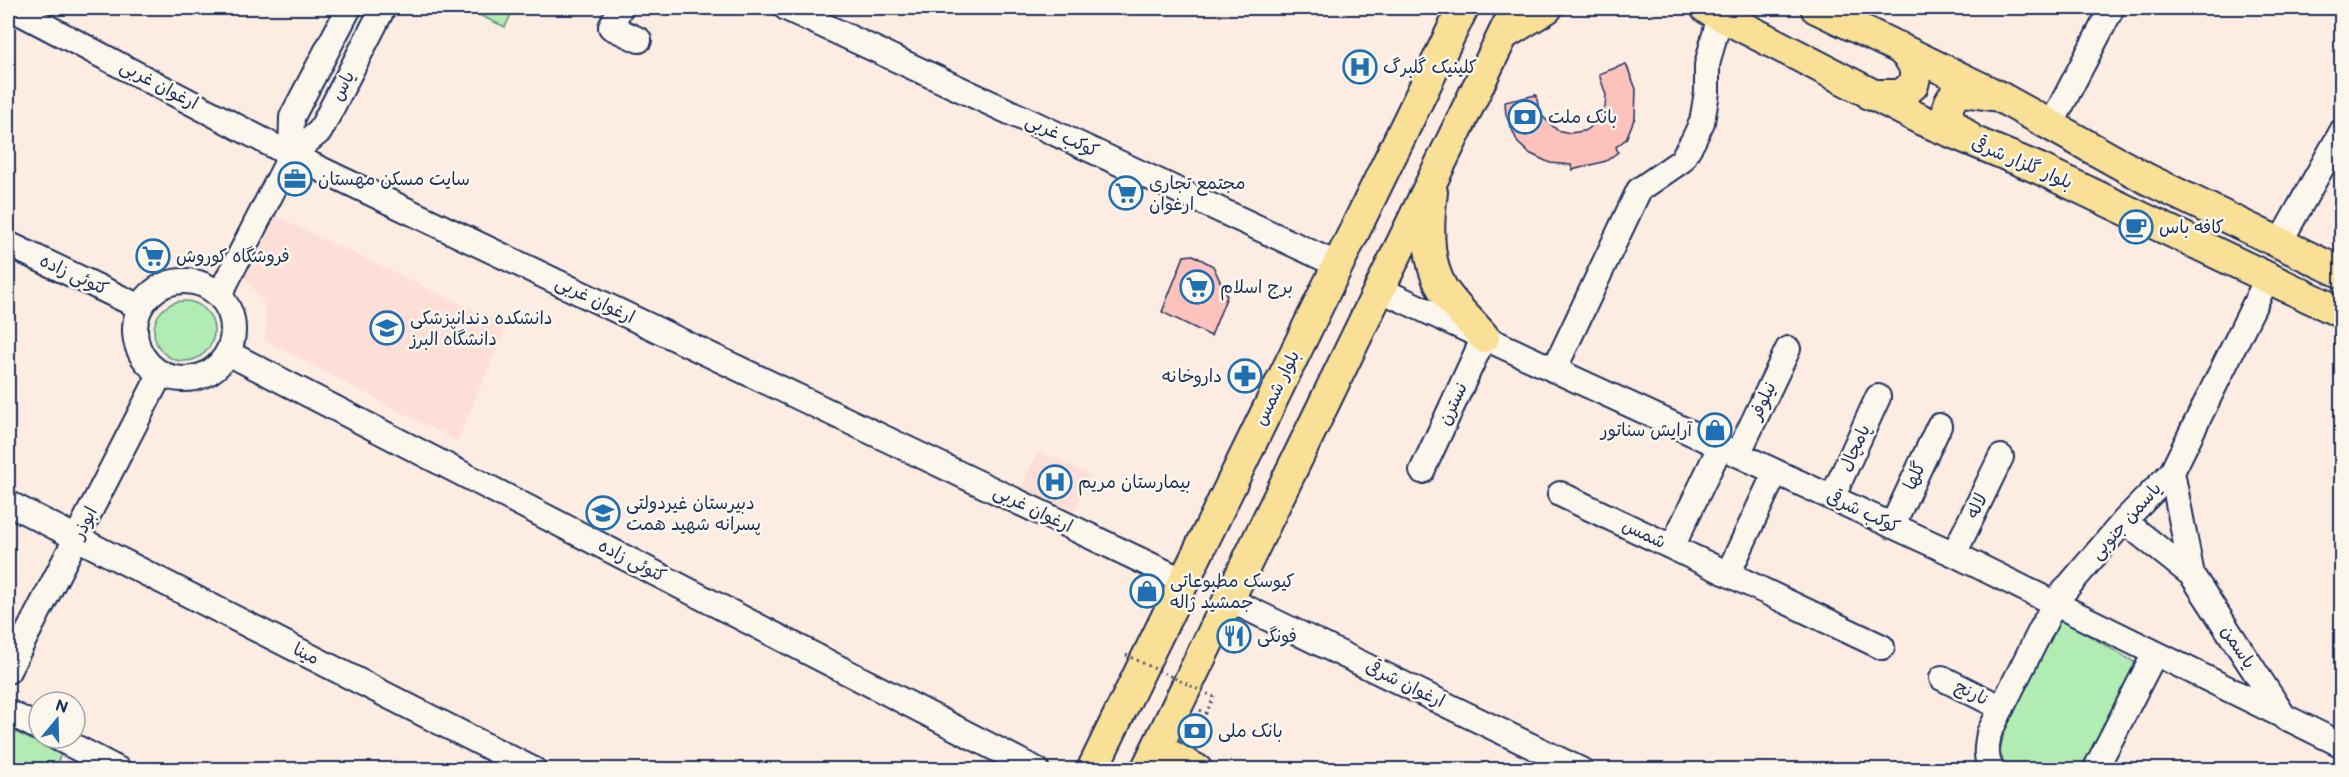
<svg xmlns="http://www.w3.org/2000/svg" width="2349" height="777" font-family="'Balsamiq Sans','Playpen Sans Arabic',sans-serif">
  <style>
    .built { fill: #fddfd7 }
    .green { fill: #b1edb2; stroke: #668e88; stroke-width: 1.5 }
    .building { fill: #fec2bc; stroke: #1b2f5e; stroke-width: 1.5 }
    .lines { fill: none; stroke-linecap: round; stroke-linejoin: round }
    .minor-casing { stroke: #1b2f5e; stroke-width: 28 }
    .major-casing { stroke: #1b2f5e; stroke-width: 34 }
    .path { stroke: #1b2f5e; stroke-width: 3; stroke-dasharray: 1.5 4.5; stroke-linecap: butt }
    .minor { stroke: #fbf7ec; stroke-width: 24 }
    .major { stroke: #fadf96; stroke-width: 30 }
    .path-bridge { stroke: #1b2f5e; stroke-width: 3; stroke-dasharray: 1.5 4.5; stroke-linecap: butt }
    .labels { text-anchor: middle; dominant-baseline: central; stroke-width: 5; stroke-linejoin: round; paint-order: stroke }
    .poi-label { font-size: 18px; fill: #1b2f5e; stroke: #fbf7ec; text-anchor: start }
    .street-label { font-size: 18px; fill: #1b2f5e; stroke: #fbf7ec }
  </style>
  <rect width="100%" height="100%" fill="#fcece2"/>
  <filter id="ink" filterUnits="userSpaceOnUse"><feTurbulence type="fractalNoise" baseFrequency=".0167" numOctaves="2"/><feDisplacementMap in="SourceGraphic" scale="12" xChannelSelector="R" yChannelSelector="G"/><feConvolveMatrix kernelMatrix="1 2 1 2 8 2 1 2 1" color-interpolation-filters="sRGB"/></filter>
  <g filter="url(#ink)">
    <!-- built -->
    <path class="built" d="M271 214 507 326 457 441 264 340 267 330 264 304 251 285 241 277Z
      M1038 451 1090 475 1074 514 1021 489Z"/>
    <!-- green -->
    <path class="green" d="M464 8H514L505 27Z
      M154 331a30 30 0 1 1 60 0a30 30 0 1 1-60 0Z
      M2059 618 2136 663 2084 769H2007L2000 753 2005 726Z
      M8 728 61 755 53 769H8Z"/>
    <!-- building -->
    <path class="building" d="M1626 64 1636 89 1635 117 1626 139 1616 147 1618 152 1606 161 1572 170 1571 165 1550 163 1529 153 1518 143 1506 115 1505 102 1536 95 1540 114 1557 130 1570 133 1584 131 1593 125 1605 107 1606 95 1599 74Z
      M1193 255 1213 266 1227 296 1211 336 1162 312 1184 256Z"/>
    <g class="lines">
      <defs>
        <path id="minor" d="M11 8 291 155 1184 581
          M620 8 611 27 639 40
          M786 8 1338 265
          M2051 125 2112 8
          M291 155 292 117 349 8
          M2280 242 2342 131
          M8 244 140 307
          M135 330a49 49 0 1 1 98 0a49 49 0 1 1-98 0Z
          M1379 289 1954 554 2342 745
          M219 296 291 155 320 131 383 8
          M228 353 1037 770
          M1554 370 1639 190 1681 161 1693 141 1702 122 1707 92V65L1720 15
          M1738 454 1788 349
          M1422 471 1484 337
          M2172 472 2192 575 2285 718
          M1560 494 1882 647
          M1832 498 1878 397
          M8 503 534 770
          M2124 521 2192 575
          M1892 526 1939 426
          M1672 547 1720 447
          M1954 554 2001 457
          M1728 574 1775 473
          M1228 599 1581 770
          M8 671 161 373
          M1942 678 2002 708
          M8 712 39 728
          M58 738 119 770
          M1992 770C1984 757 1987 746 1989 733L2055 602 2124 521 2172 472 2268 277
          M2095 770 2154 655"/>
        <path id="major" d="M1706 8 1922 120 2040 169 2342 313
          M1816 8 2000 97 2147 179 2342 273
          M1503 35 1547 8
          M1871 95H1901L1913 85C1919 68 1911 58 1898 47
          M1969 138 1949 120C1946 107 1949 96 1963 91L1991 95
          M1432 192C1428 222 1426 259 1441 286 1451 304 1470 320 1484 337
          M1157 748 1197 770
          M1092 770 1463 8
          M1146 770 1516 8"/>
      </defs>
      <!-- minor casing -->
      <use href="#minor" class="minor-casing"/>
      <!-- major casing -->
      <use href="#major" class="major-casing"/>
      <!-- path -->
      <path class="path" d="M1200 710 1206 713 1214 697"/>
      <!-- minor -->
      <use href="#minor" class="minor"/>
      <!-- major -->
      <use href="#major" class="major"/>
      <!-- path-bridge -->
      <path class="path-bridge" d="M1126 655 1214 697"/>
    </g>
  </g>
  <!-- icons -->
  <defs>
    <symbol id="hospital-ring" viewBox="-11 -11 22 22"><circle r="9.5" fill="#fbf7ec" stroke="#1f6fb2" stroke-width="1.5"/><path d="M-5-5h3v3.5h4V-5h3V5h-3V1.5h-4V5h-3Z" fill="#1f6fb2"/></symbol>
    <symbol id="bank-ring" viewBox="-11 -11 22 22"><circle r="9.5" fill="#fbf7ec" stroke="#1f6fb2" stroke-width="1.5"/><path d="M-6-4H6V4H-6ZM0-2.3a2.3 2.3 0 1 0 0 4.6a2.3 2.3 0 1 0 0-4.6Z" fill="#1f6fb2"/></symbol>
    <symbol id="office-ring" viewBox="-11 -11 22 22"><circle r="9.5" fill="#fbf7ec" stroke="#1f6fb2" stroke-width="1.5"/><path d="M-6-3h4V-5.5h4V-3h4V5H-6ZM-1-4.5V-3h2v-1.5ZM-6 0V1H6V0Z" fill="#1f6fb2"/></symbol>
    <symbol id="supermarket-ring" viewBox="-11 -11 22 22"><circle r="9.5" fill="#fbf7ec" stroke="#1f6fb2" stroke-width="1.5"/><path d="M-6-5.5h2.5l.6 2H6L4.5 2H-2.5L-4.4-4H-6ZM-1.5 3.2a1.3 1.3 0 1 0 .1 0ZM3 3.2a1.3 1.3 0 1 0 .1 0Z" fill="#1f6fb2"/></symbol>
    <symbol id="cafe-ring" viewBox="-11 -11 22 22"><circle r="9.5" fill="#fbf7ec" stroke="#1f6fb2" stroke-width="1.5"/><path d="M-5.5-4.5H6V0H3Q3 3.5 0 3.5H-2.5Q-5.5 3.5-5.5 0ZM3-3.2v2h1.7v-2ZM-6 4.5H4V6H-6Z" fill="#1f6fb2"/></symbol>
    <symbol id="university-ring" viewBox="-11 -11 22 22"><circle r="9.5" fill="#fbf7ec" stroke="#1f6fb2" stroke-width="1.5"/><path d="M0-5L7-2L0 1L-7-2ZM-4 1L0 2.5L4 1V4Q0 6-4 4Z" fill="#1f6fb2"/></symbol>
    <symbol id="pharmacy-ring" viewBox="-11 -11 22 22"><circle r="9.5" fill="#fbf7ec" stroke="#1f6fb2" stroke-width="1.5"/><path d="M-2-6h4v4h4v4h-4v4h-4v-4h-4v-4h4Z" fill="#1f6fb2"/></symbol>
    <symbol id="shop-ring" viewBox="-11 -11 22 22"><circle r="9.5" fill="#fbf7ec" stroke="#1f6fb2" stroke-width="1.5"/><path d="M-5-2.5h2.3a2.7 3.5 0 0 1 5.4 0H5L5.5 6h-11ZM-1.5-2.5h3a1.5 2.3 0 0 0-3 0Z" fill="#1f6fb2"/></symbol>
    <symbol id="school-ring" viewBox="-11 -11 22 22"><circle r="9.5" fill="#fbf7ec" stroke="#1f6fb2" stroke-width="1.5"/><path d="M0-5L7-2L0 1L-7-2ZM-4 1L0 2.5L4 1V4Q0 6-4 4Z" fill="#1f6fb2"/></symbol>
    <symbol id="restaurant-ring" viewBox="-11 -11 22 22"><circle r="9.5" fill="#fbf7ec" stroke="#1f6fb2" stroke-width="1.5"/><path d="M-5-6h1v4h1v-4h1v4h1v-4h1v5L-1.5 .5V6h-2V.5L-5-1ZM5-6V6H3V1.5H1.5Q1.5-4 5-6Z" fill="#1f6fb2"/></symbol>
  </defs>
  <g fill-rule="evenodd">
    <use href="#hospital-ring" x="1341" y="48" width="38" height="38"/>
    <use href="#bank-ring" x="1506" y="98" width="38" height="38"/>
    <use href="#office-ring" x="276" y="160" width="38" height="38"/>
    <use href="#supermarket-ring" x="1107" y="174" width="38" height="38"/>
    <use href="#cafe-ring" x="2117" y="208" width="38" height="38"/>
    <use href="#supermarket-ring" x="134" y="237" width="38" height="38"/>
    <use href="#supermarket-ring" x="1178" y="268" width="38" height="38"/>
    <use href="#university-ring" x="368" y="309" width="38" height="38"/>
    <use href="#pharmacy-ring" x="1226" y="357" width="38" height="38"/>
    <use href="#shop-ring" x="1696" y="411" width="38" height="38"/>
    <use href="#hospital-ring" x="1036" y="463" width="38" height="38"/>
    <use href="#school-ring" x="584" y="494" width="38" height="38"/>
    <use href="#shop-ring" x="1128" y="572" width="38" height="38"/>
    <use href="#restaurant-ring" x="1215" y="617" width="38" height="38"/>
    <use href="#bank-ring" x="1176" y="712" width="38" height="38"/>
  </g>
  <g class="labels">
    <!-- poi labels -->
    <g class="poi-label">
      <text x="1383" y="67">کلینیک گلبرگ</text>
      <text x="1548" y="117">بانک ملت</text>
      <text x="318" y="179">سایت مسکن مهستان</text>
      <text x="1149" y="183">مجتمع تجاری<tspan x="1149" dy="21">ارغوان</tspan></text>
      <text x="2159" y="227">کافه باس</text>
      <text x="176" y="256">فروشگاه کوروش</text>
      <text x="1220" y="287">برج اسلام</text>
      <text x="410" y="318">دانشکده دندانپزشکی<tspan x="410" dy="21">دانشگاه البرز</tspan></text>
      <text x="1222" y="376" text-anchor="end">داروخانه</text>
      <text x="1692" y="430" text-anchor="end">آرایش سناتور</text>
      <text x="1078" y="482">بیمارستان مریم</text>
      <text x="626" y="503">دبیرستان غیردولتی<tspan x="626" dy="21">پسرانه شهید همت</tspan></text>
      <text x="1170" y="581">کیوسک مطبوعاتی<tspan x="1170" dy="21">جمشید ژاله</tspan></text>
      <text x="1257" y="636">فونگی</text>
      <text x="1218" y="731">بانک ملی</text>
    </g>
    <!-- street labels -->
    <g class="street-label">
      <text transform="translate(159 85) rotate(28)">ارغوان غربی</text>
      <text transform="translate(343 86) rotate(-63)">یاس</text>
      <text transform="translate(1062 136) rotate(25)">کوکب غربی</text>
      <text transform="translate(2022 163) rotate(23)">بلوار گلزار شرقی</text>
      <text transform="translate(74 275) rotate(25)">کتوئی زاده</text>
      <text transform="translate(595 300) rotate(26)">ارغوان غربی</text>
      <text transform="translate(1277 388) rotate(-64)">بلوار شمس</text>
      <text transform="translate(1763 401) rotate(-65)">نیلوفر</text>
      <text transform="translate(1453 404) rotate(-65)">نسترن</text>
      <text transform="translate(1855 448) rotate(-65)">پامچال</text>
      <text transform="translate(1915 476) rotate(-65)">گلها</text>
      <text transform="translate(1977 506) rotate(-64)">لاله</text>
      <text transform="translate(1033 509) rotate(26)">ارغوان غربی</text>
      <text transform="translate(1863 512) rotate(25)">کوکب شرقی</text>
      <text transform="translate(2126 521) rotate(-48)">یاسمن جنوبی</text>
      <text transform="translate(85 523) rotate(-63)">ابوذر</text>
      <text transform="translate(1644 534) rotate(25)">شمس</text>
      <text transform="translate(632 561) rotate(27)">کتوئی زاده</text>
      <text transform="translate(2238 647) rotate(57)">یاسمن</text>
      <text transform="translate(306 654) rotate(27)">مینا</text>
      <text transform="translate(1405 684) rotate(26)">ارغوان شرقی</text>
      <text transform="translate(1972 693) rotate(27)">نارنج</text>
    </g>
  </g>
  <!-- margin -->
  <rect width="2349" height="777" fill="none" stroke="#fbf7ec" stroke-width="30"/>
  <rect x="15" y="15" width="2319" height="747" fill="none" stroke="#1b2f5e" stroke-width="2" filter="url(#ink)"/>
  <!-- north arrow -->
  <g transform="translate(57 720) rotate(19)"><circle r="28" fill="#fbf7ec" stroke="#a1a7b3" stroke-width="1.5"/>
  <path d="M0-4.5L10 22L0 15L-10 22Z" fill="#1f6fb2"/>
  <text y="-9" font-size="16" font-weight="bold" text-anchor="middle" fill="#1b2f5e">N</text>
  </g>
</svg>
